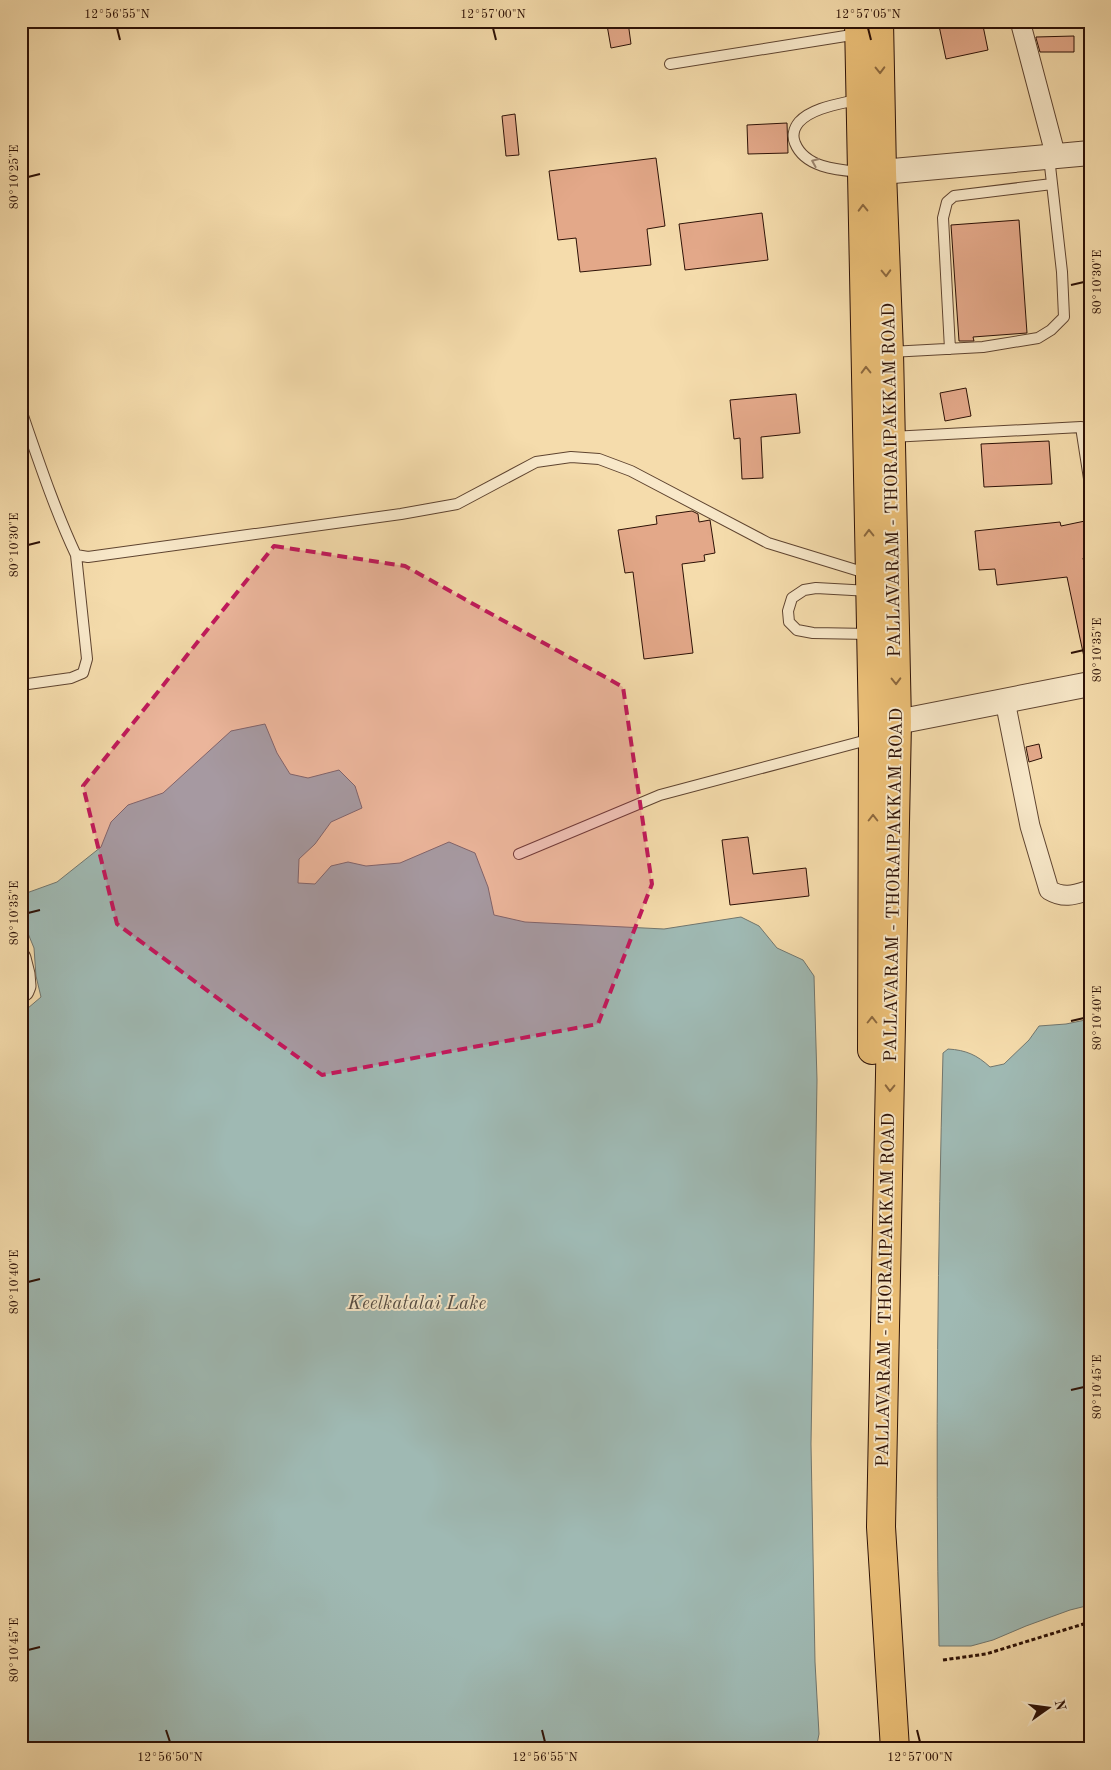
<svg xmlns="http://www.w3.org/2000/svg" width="1111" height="1770" font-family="'Old Standard TT',serif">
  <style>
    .water { fill: #9fb9b3; stroke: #71766e }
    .building { fill: #e3a889; stroke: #2d1106 }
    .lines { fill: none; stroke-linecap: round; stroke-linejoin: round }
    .service-casing { stroke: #5f4430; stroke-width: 12 }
    .minor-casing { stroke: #5f4430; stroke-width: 21 }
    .tertiary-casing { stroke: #5f4430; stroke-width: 26 }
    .primary-casing { stroke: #2d1106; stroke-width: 30 }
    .path { stroke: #2d1106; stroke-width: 3; stroke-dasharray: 4 2.5; stroke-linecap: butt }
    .service { stroke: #f8e8c9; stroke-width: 10 }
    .minor { stroke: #f8e8c9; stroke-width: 19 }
    .tertiary { stroke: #f8e8c9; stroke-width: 24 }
    .primary { stroke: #eabe76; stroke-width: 28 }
    .oneway { stroke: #8c683e }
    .oneway2 { stroke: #9d8771 }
    .marked { fill: #c2185b; fill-opacity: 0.2; stroke: #c2185b; stroke-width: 4; stroke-dasharray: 10 6; stroke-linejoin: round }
    .ticks { fill: none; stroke: #2d1106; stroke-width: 2 }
    .labels { text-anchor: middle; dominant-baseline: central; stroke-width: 4; stroke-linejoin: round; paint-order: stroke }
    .street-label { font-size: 18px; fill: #2d1106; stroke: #f8e8c9 }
    .water-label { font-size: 19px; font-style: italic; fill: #554c43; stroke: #f8e8c9 }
    .neatline { fill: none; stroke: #2d1106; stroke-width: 2 }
    .ticks-label { font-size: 12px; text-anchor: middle; fill: #2d1106 }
  </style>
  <rect width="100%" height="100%" fill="#f5dcac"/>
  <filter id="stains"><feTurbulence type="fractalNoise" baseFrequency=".004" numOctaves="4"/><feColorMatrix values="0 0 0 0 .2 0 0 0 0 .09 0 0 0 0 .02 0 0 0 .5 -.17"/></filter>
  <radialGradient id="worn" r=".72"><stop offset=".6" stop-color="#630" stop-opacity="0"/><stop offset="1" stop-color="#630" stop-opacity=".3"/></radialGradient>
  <!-- water -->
  <path class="water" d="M265 724 277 753 290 774 308 778 339 770 355 786 362 808 331 822 315 844 299 859 298 883 315 884 331 866 348 862 366 866 400 863 449 842 475 853 488 887 494 915 525 922 664 929 741 917 759 926 777 948 803 960 814 976 817 1080 811 1444 815 1662 819 1734 816 1749H21V1014L41 997 36 976 34 948 27 931 21 930V895L57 882 101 847 111 822 128 805 163 793 231 731Z
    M1090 1019V1605L1070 1610 1026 1626 993 1640 971 1646H939C935 1448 938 1251 943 1053L948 1049C966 1050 977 1055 990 1067L1004 1064 1029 1040 1039 1026 1066 1024Z"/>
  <!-- building -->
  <path class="building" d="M938 21H982L988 50 946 59Z
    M628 22 631 44 611 48 607 25Z
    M1074 36V52H1040L1036 38V37Z
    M515 114 519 155 506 156 502 116Z
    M787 123 788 153 748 154 747 125Z
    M656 158 665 226 647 229 651 265 580 272 576 238 558 240 549 171Z
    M762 213 768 260 685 270 679 224Z
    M1019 220 1027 333 973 337 974 341H959L951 225Z
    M966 388 971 416 945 421 940 393Z
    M796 394 800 433 761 437 763 478 742 479 740 438 734 439 730 400Z
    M1049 441 1052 484 984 487 981 444Z
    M692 511 698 514 699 522 710 520 715 553 704 555 705 561 682 564 693 653 644 659 633 572 625 573 618 530 657 524 656 516Z
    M1085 521 1090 547V557L1083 558 1090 587V656L1084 657 1067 577 997 585 995 569 979 570 975 531 1060 522 1061 526Z
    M1039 744 1042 758 1029 762 1026 747Z
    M748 837 753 874 806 868 809 896 730 905 722 840Z"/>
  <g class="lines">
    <defs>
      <path id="service" d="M670 64 858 34
        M860 99C841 104 813 107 799 122 794 128 792 136 795 143 805 168 838 170 861 172
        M950 349 943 218 947 202 954 196 1052 184
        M890 352 983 347 1038 338 1051 330 1064 317 1062 272 1049 157
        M21 410C38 459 54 508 76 555L88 557 401 514 457 504 536 462 571 457 599 459 631 471 768 543 869 574
        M891 437 1081 427 1090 485
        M870 591 816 588 804 590 792 598 788 611 789 622 797 630 813 633 870 634
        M21 685 71 678 83 673 87 659 76 555
        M519 854 660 795 871 739"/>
      <path id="minor" d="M1020 21 1056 157
        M1005 701 1030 826 1049 890C1064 899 1074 895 1090 890
        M21 958 25 974 26 986 24 991 21 993"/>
      <path id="tertiary" d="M864 172H882L1090 153
        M897 722 1090 684"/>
      <path id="primary" d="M859 21 873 728 872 1050
        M879 21 882 172 889 352 897 722 881 1527 895 1749"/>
    </defs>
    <!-- service casing -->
    <use href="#service" class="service-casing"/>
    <!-- minor casing -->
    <use href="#minor" class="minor-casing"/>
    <!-- tertiary casing -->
    <use href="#tertiary" class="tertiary-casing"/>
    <!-- primary casing -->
    <use href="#primary" class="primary-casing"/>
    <!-- path -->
    <path class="path" d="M943 1660 986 1654 1090 1622"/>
    <!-- service -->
    <use href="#service" class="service"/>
    <!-- minor -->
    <use href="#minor" class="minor"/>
    <!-- tertiary -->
    <use href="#tertiary" class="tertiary"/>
    <!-- primary -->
    <use href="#primary" class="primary"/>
  </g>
  <!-- one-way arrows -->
  <defs><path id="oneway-chevron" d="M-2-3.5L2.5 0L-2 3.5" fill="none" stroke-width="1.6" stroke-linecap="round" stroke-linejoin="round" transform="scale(1.25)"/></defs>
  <g class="oneway">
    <use href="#oneway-chevron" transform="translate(880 70) rotate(89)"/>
    <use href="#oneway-chevron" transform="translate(863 208) rotate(-91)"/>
    <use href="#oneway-chevron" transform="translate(886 273) rotate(88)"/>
    <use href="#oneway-chevron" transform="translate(866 370) rotate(-91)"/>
    <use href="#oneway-chevron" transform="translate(869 533) rotate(-91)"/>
    <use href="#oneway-chevron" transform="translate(896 681) rotate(89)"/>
    <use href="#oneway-chevron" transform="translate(873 818) rotate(-90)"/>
    <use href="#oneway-chevron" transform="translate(872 1020) rotate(-90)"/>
    <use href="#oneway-chevron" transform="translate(890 1088) rotate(91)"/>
  </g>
  <use class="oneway2" href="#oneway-chevron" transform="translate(815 162) rotate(-157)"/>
  <!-- marked area -->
  <path class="marked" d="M274 546 405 566 623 687 652 884 598 1024 322 1075 117 924 83 786Z"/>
  <!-- ticks -->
  <path class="ticks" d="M117 28 120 40M493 28 496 40M868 28 871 40M28 177 40 174M1071 285 1084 282M28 545 40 542M1071 653 1084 650M28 913 40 910M1071 1021 1084 1018M28 1282 40 1279M1071 1390 1084 1387M28 1650 40 1647M166 1730 170 1742M542 1730 545 1742M917 1730 920 1742"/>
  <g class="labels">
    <!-- street labels -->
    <g class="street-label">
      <text transform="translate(892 480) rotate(-91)">PALLAVARAM - THORAIPAKKAM ROAD</text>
      <text transform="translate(894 885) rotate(-89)">PALLAVARAM - THORAIPAKKAM ROAD</text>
      <text transform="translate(886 1290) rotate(-89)">PALLAVARAM - THORAIPAKKAM ROAD</text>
    </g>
    <!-- water labels -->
    <g class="water-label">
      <text x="417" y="1304">Keelkatalai Lake</text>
    </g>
  </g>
  <!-- margin -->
  <rect width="1111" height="1770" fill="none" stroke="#f5dcac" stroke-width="55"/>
  <!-- north arrow -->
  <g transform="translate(1048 1708) rotate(76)" stroke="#f8e8c9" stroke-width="4" paint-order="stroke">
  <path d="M0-4L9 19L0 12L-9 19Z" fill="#2d1106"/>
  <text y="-8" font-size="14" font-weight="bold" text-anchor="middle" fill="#2d1106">N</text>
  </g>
  <rect x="28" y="28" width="1056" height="1714" class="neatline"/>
  <g class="ticks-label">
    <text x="117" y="18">12°56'55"N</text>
    <text x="493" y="18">12°57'00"N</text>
    <text x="868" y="18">12°57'05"N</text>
    <text transform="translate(14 177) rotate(-90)" y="4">80°10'25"E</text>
    <text transform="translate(1097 282) rotate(-90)" y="4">80°10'30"E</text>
    <text transform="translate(14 545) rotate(-90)" y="4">80°10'30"E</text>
    <text transform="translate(1097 650) rotate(-90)" y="4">80°10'35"E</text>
    <text transform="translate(14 913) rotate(-90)" y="4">80°10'35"E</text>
    <text transform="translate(1097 1018) rotate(-90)" y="4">80°10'40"E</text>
    <text transform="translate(14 1282) rotate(-90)" y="4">80°10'40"E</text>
    <text transform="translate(1097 1387) rotate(-90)" y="4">80°10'45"E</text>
    <text transform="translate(14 1650) rotate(-90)" y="4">80°10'45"E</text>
    <text x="170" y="1761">12°56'50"N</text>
    <text x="545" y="1761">12°56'55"N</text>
    <text x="920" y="1761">12°57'00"N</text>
  </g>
  <rect width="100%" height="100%" filter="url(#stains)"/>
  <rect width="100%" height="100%" fill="url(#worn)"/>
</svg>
